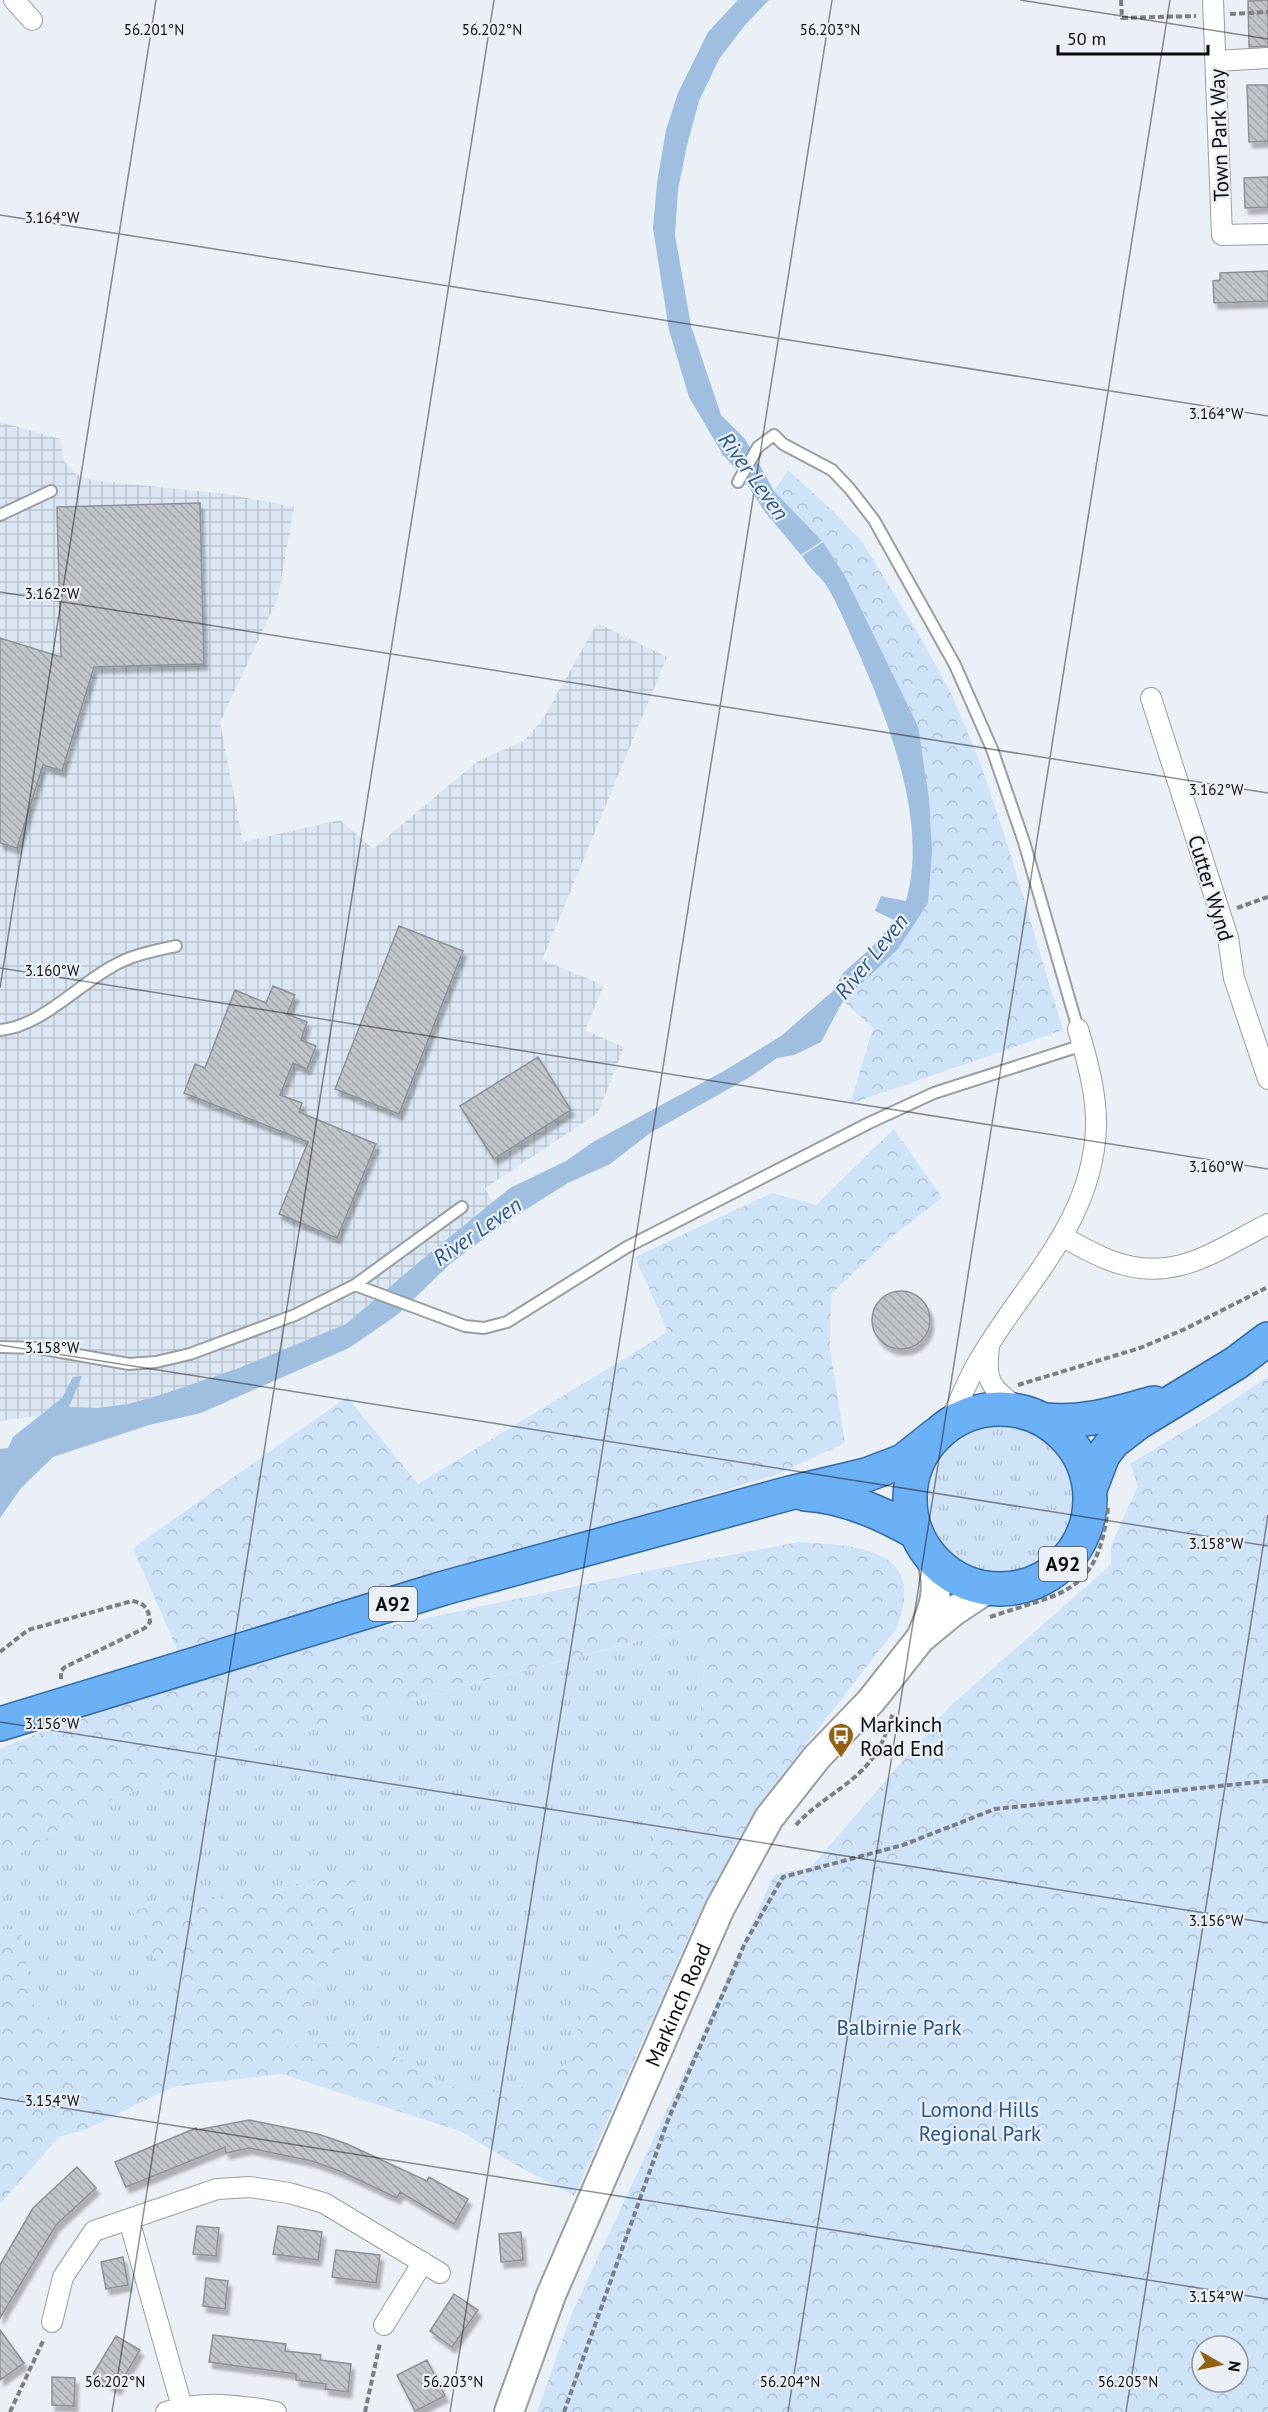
<svg xmlns="http://www.w3.org/2000/svg" width="1268" height="2412" font-family="'PT Sans',sans-serif">
  <style>
    .industrial { fill: url(#industrial-grid) }
    .grass { fill: url(#grass-tufts) }
    .forest { fill: url(#forest-crowns); fill-rule: evenodd }
    .water { fill: #9fbee0 }
    .building { fill: url(#building-back-hatch); stroke: #8e9298; stroke-width: 1.5; filter: url(#shadow) }
    .lines { fill: none; stroke-linecap: round; stroke-linejoin: round }
    .service-casing { stroke: #999ea3; stroke-width: 14 }
    .minor-casing { stroke: #999ea3; stroke-width: 22 }
    .secondary-casing { stroke: #999ea3; stroke-width: 32 }
    .trunk-casing { stroke: #3269a2; stroke-width: 36 }
    .path { stroke: #7c7f83; stroke-width: 4; stroke-dasharray: 6 3; stroke-linecap: butt }
    .service { stroke: #fff; stroke-width: 10 }
    .minor { stroke: #fff; stroke-width: 20 }
    .secondary { stroke: #fff; stroke-width: 28 }
    .trunk { stroke: #6cb0f6; stroke-width: 33 }
    .ticks { fill: none; stroke: #0a0b0d; stroke-width: 1.5; stroke-opacity: 0.45 }
    .labels { text-anchor: middle; dominant-baseline: central; stroke-width: 4.5; stroke-linejoin: round; paint-order: stroke }
    .shield { fill: #ebf0f6; stroke: #4e5053; stroke-width: 1.5 }
    .shield-label { font-size: 20px; font-weight: bold; fill: #0a0b0d }
    .street-label { font-size: 21px; fill: #0a0b0d; stroke: #ebf0f6 }
    .poi-label { font-size: 21px; fill: #0a0b0d; stroke: #ebf0f6; text-anchor: start }
    .park-label { font-size: 21px; fill: #295582; stroke: #ebf0f6 }
    .water-label { font-size: 22px; font-style: italic; fill: #2d5986; stroke: #ebf0f6 }
    .ticks-label { font-size: 15px; text-anchor: middle; fill: #0a0b0d; stroke: #ebf0f6; stroke-width: 4.5; stroke-linejoin: round; paint-order: stroke }
  </style>
  <defs>
    <pattern id="industrial-grid" width="8" height="8" patternUnits="userSpaceOnUse" patternTransform="scale(1.5)"><rect width="8" height="8" fill="#dce6f2"/><path d="M0 4h8M4 0v8" fill="none" stroke="#bbc4ce"/></pattern>
    <pattern id="grass-tufts" width="24" height="20" patternUnits="userSpaceOnUse" patternTransform="scale(1.5)"><rect width="24" height="20" fill="#cee2f8"/><path d="M3 7l-1-3M5 7V3M7 7l1-3M15 17l-1-3M17 17v-4M19 17l1-3" fill="none" stroke="#b0c1d3"/></pattern>
    <pattern id="forest-crowns" width="20" height="18" patternUnits="userSpaceOnUse" patternTransform="scale(1.5)"><rect width="20" height="18" fill="#cee2f8"/><path d="M2 6a3 3 0 1 1 6 0M12 15a3 3 0 1 1 6 0" fill="none" stroke="#b0c1d3"/></pattern>
    <pattern id="building-back-hatch" width="6" height="6" patternUnits="userSpaceOnUse" patternTransform="scale(1.5)"><rect width="6" height="6" fill="#bfc4c9"/><path d="M-1 5l2 2M0 0l6 6M5-1l2 2" fill="none" stroke="#a3a7ab"/></pattern>
    <filter id="shadow"><feDropShadow dx="3.5" dy="6" stdDeviation="1.5" flood-color="#0004"/></filter>
  </defs>
  <rect width="100%" height="100%" fill="#ebf0f6"/>
  <!-- industrial -->
  <path class="industrial" d="M0 422 61 439 64 461 76 474 91 480 227 494 294 507 278 598 220 722 243 842 340 820 373 849 478 761 524 741 543 719 597 623 667 657 542 960 604 985 585 1030 624 1047 598 1113 485 1188 493 1203 419 1262 347 1324 239 1368 160 1395 128 1404 0 1421Z"/>
  <!-- grass -->
  <path class="grass" d="M929 1500a74 74 0 1 1 148 0a74 74 0 1 1-148 0Z
    M686 1629 705 1658 698 1741 666 1792 638 1903 600 1961 566 2065 507 2094 447 2086 365 2039 283 2047 332 1969 132 1910 161 1970 178 1995 72 2036 32 2003 21 1928 0 1930V1865L115 1798 359 1713Z"/>
  <!-- forest -->
  <path class="forest" d="M788 470 835 513 863 543 919 635 950 691 980 762 1008 846 1063 1030 850 1104 873 1028 843 1001 898 949 928 903 918 726 845 576 822 541 774 491Z
    M894 1129 942 1198 894 1235 831 1294 830 1349 845 1443 778 1474 179 1654 133 1548 347 1397 418 1484 668 1332 635 1257 772 1193 816 1205Z
    M1268 1377V2412H537L572 2313 700 2039 774 1875 811 1867 949 1707 1111 1565V1546L1138 1486 1130 1464 1208 1417ZM1202 2346H1238V2382H1202Z
    M799 1542C858 1546 929 1547 896 1629L761 1802 738 1840 693 1927 574 2196 518 2166 460 2131 282 2074 172 2087 87 2129 59 2137 0 2204V1930L21 1928 32 2003 72 2036 177 1995 161 1970 132 1910 356 1874 352 1917 332 1969 283 2047 365 2039 447 2086 507 2094 566 2065 600 1961 638 1903 666 1792 698 1741 705 1658 685 1629 359 1713 115 1798 0 1865V1749L44 1731 332 1638 667 1567Z"/>
  <!-- water -->
  <path class="water" d="M738 0H769L745 25 719 59 699 101 687 145 678 190 675 235 691 326 721 415 745 439 774 491 822 541 801 555 765 512 741 475 723 455 689 397 669 330 653 228 657 183 666 130 678 93 708 32Z
    M823 542 845 576 918 726 929 799 932 851 928 903 898 949 843 1001 821 1042 794 1055 777 1058 750 1077 650 1133 610 1164 568 1183 503 1224 450 1264 397 1315 349 1348 201 1413 149 1425 53 1457 21 1488 0 1518V1449L8 1448 13 1437 62 1398 73 1377 82 1376 69 1407 98 1408 128 1404 160 1395 239 1368 346 1324 419 1262 510 1188 566 1161 593 1142 724 1071 781 1036 833 991 843 973 873 946 894 920 875 911 881 896 906 901C928 824 891 729 861 658 850 635 841 610 828 588 821 576 809 569 802 556Z"/>
  <!-- building -->
  <path class="building" d="M1268 0V46L1249 47 1248 1Z
    M1247 85H1268V141L1249 142Z
    M1268 177V207L1245 208 1244 178Z
    M1268 271V301L1214 303 1213 281 1220 280V273Z
    M200 503 204 664 94 667 62 771 43 765 17 848 0 843V638L61 657 57 507Z
    M399 926 463 951 399 1114 335 1089Z
    M273 986 295 995 287 1014 307 1022 301 1040 316 1046 307 1069 293 1063 280 1095 302 1103 299 1112 376 1144 337 1238 279 1214 308 1142 184 1093 195 1064 205 1068 235 990 266 1003Z
    M538 1057 571 1110 494 1159 460 1106Z
    M872 1320a29 29 0 1 1 58 0a29 29 0 1 1-58 0Z
    M249 2120 318 2134 347 2144 427 2181 429 2177 468 2199 454 2224 400 2192 397 2198 342 2172 312 2161 249 2148 226 2153 225 2147 126 2187 115 2162 196 2128 197 2130Z
    M77 2167 96 2188 56 2225 0 2318V2265L33 2208Z
    M197 2226 219 2228 216 2256 193 2254Z
    M278 2226 322 2232 318 2260 273 2254Z
    M521 2232 523 2260 501 2262 499 2234Z
    M336 2250 380 2255 376 2283 332 2277Z
    M123 2257 128 2285 106 2289 101 2262Z
    M206 2278 228 2281 225 2309 203 2306Z
    M454 2294 478 2310 452 2347 430 2331Z
    M0 2330 24 2363 0 2380Z
    M213 2335 286 2344 285 2351 321 2355 320 2360 351 2364 348 2392 325 2389 326 2384 296 2380V2374L209 2362Z
    M116 2336 140 2350 117 2389 93 2374Z
    M427 2360 445 2396 415 2411 397 2375Z
    M52 2377 75 2378 74 2406 52 2405Z"/>
  <g class="lines">
    <defs>
      <path id="service" d="M738 482 758 447 774 435 783 444 832 470 850 489 874 520 955 665 992 749 1024 842 1078 1029
        M0 515 51 491
        M0 1030C40 1027 78 985 113 966 132 955 154 951 176 946
        M355 1285 465 1326 484 1328 507 1322 627 1247 869 1123 934 1093 1083 1045
        M0 1347 38 1348 129 1364 156 1362 190 1354 295 1315 355 1285 462 1207"/>
      <path id="minor" d="M14 0 32 20
        M1213 0 1222 235 1268 234
        M1216 61 1268 58
        M1151 698 1228 938 1234 978 1268 1079
        M1063 1237C1078 1245 1093 1254 1109 1260 1173 1285 1213 1252 1268 1224
        M989 1347C984 1386 993 1388 1021 1411
        M948 1426C958 1405 966 1383 977 1364 1021 1286 1093 1224 1096 1127 1097 1095 1087 1059 1078 1029
        M129 2220 182 2407
        M52 2322 63 2277 94 2231 217 2189 250 2187 289 2193 324 2203 440 2273
        M384 2325 423 2262
        M166 2412C202 2400 240 2405 276 2412"/>
      <g id="secondary">
        <path d="M922 1635C935 1606 940 1591 932 1560"/>
        <path id="s1" d="M509 2412 551 2295 682 1994 720 1908 769 1818 817 1757 871 1701 920 1639 954 1611 987 1589"/>
      </g>
      <path id="trunk" d="M910 1499a90 90 0 1 1 180 0a90 90 0 1 1-180 0Z
        M1045 1420C1084 1424 1116 1413 1154 1403
        M1090 1489 1103 1455 1113 1442 1139 1422 1236 1363 1268 1339
        M805 1494C843 1496 882 1513 915 1532
        M0 1724 444 1588 790 1493 866 1475 903 1461 937 1434"/>
    </defs>
    <!-- service casing -->
    <use href="#service" class="service-casing"/>
    <!-- minor casing -->
    <use href="#minor" class="minor-casing"/>
    <!-- secondary casing -->
    <use href="#secondary" class="secondary-casing"/>
    <!-- trunk casing -->
    <use href="#trunk" class="trunk-casing"/>
    <!-- path -->
    <path class="path" d="M1121 0 1122 18 1196 16
      M1230 14 1268 12
      M1237 908 1268 897
      M1018 1385 1140 1348 1185 1329 1268 1287
      M990 1617C1062 1592 1098 1596 1108 1507
      M0 1652 28 1630 132 1601C145 1603 149 1609 150 1622L145 1628 65 1667 61 1671V1679
      M796 1825C819 1799 854 1785 874 1756 883 1744 888 1728 893 1713
      M10 2412 44 2339
      M365 2412 380 2343
      M564 2412 668 2120 745 1943 783 1877 903 1845 995 1809 1268 1781"/>
    <!-- service -->
    <use href="#service" class="service"/>
    <!-- minor -->
    <use href="#minor" class="minor"/>
    <!-- secondary -->
    <use href="#secondary" class="secondary"/>
    <!-- trunk -->
    <use href="#trunk" class="trunk"/>
  </g>
  <!-- ticks -->
  <path class="ticks" d="M1020 0 1268 39M0 215 1268 416M0 592 1268 793M0 968 1268 1169M0 988 156 0M0 1345 1268 1546M0 1722 1268 1923M0 2098 1268 2299M112 2412 494 0M450 2412 832 0M788 2412 1170 0M1126 2412 1268 1515"/>
  <!-- icons -->
  <defs>
    <symbol id="bus-pin" viewBox="-11 -11 22 30"><path d="M0 17L-7.5 6A9.5 9.5 0 1 1 7.5 6Z" fill="#936113" stroke="#ebf0f6"/><path d="M-5-6H5V4H4V6H2V4H-2V6H-4V4H-5ZM-3.5-4V0h7V-4ZM-3.5 1.2v1.5H-2V1.2ZM2 1.2v1.5H3.5V1.2Z" fill="#fff"/></symbol>
  </defs>
  <g fill-rule="evenodd">
    <use href="#bus-pin" x="826" y="1721" width="30" height="40"/>
  </g>
  <g class="labels">
    <!-- shield labels -->
    <g class="shield">
      <rect x="1039" y="1547" width="48" height="34" rx="4.5"/>
      <rect x="369" y="1587" width="48" height="34" rx="4.5"/>
    </g>
    <g class="shield-label">
      <text x="1063" y="1564">A92</text>
      <text x="393" y="1604">A92</text>
    </g>
    <!-- street labels -->
    <g class="street-label">
      <text transform="translate(1219 135) rotate(-92)">Town Park Way</text>
      <text transform="translate(1211 888) rotate(73)">Cutter Wynd</text>
      <text stroke="none"><textPath href="#s1" startOffset="441">Markinch Road</textPath></text>
    </g>
    <!-- poi labels -->
    <g class="poi-label">
      <text x="860" y="1724">Markinch<tspan x="860" dy="24">Road End</tspan></text>
    </g>
    <!-- park labels -->
    <g class="park-label">
      <text x="899" y="2027">Balbirnie Park</text>
      <text x="980" y="2109">Lomond Hills<tspan x="980" dy="24">Regional Park</tspan></text>
    </g>
    <!-- water labels -->
    <g class="water-label">
      <text transform="translate(754 476) rotate(54)">River Leven</text>
      <text transform="translate(871 956) rotate(-51)">River Leven</text>
      <text transform="translate(477 1231) rotate(-35)">River Leven</text>
    </g>
  </g>
  <g class="ticks-label">
    <text x="154" y="35">56.201°N</text>
    <text x="492" y="35">56.202°N</text>
    <text x="830" y="35">56.203°N</text>
    <text x="52" y="223">3.164°W</text>
    <text x="1216" y="419">3.164°W</text>
    <text x="52" y="599">3.162°W</text>
    <text x="1216" y="795">3.162°W</text>
    <text x="52" y="976">3.160°W</text>
    <text x="1216" y="1172">3.160°W</text>
    <text x="52" y="1353">3.158°W</text>
    <text x="1216" y="1549">3.158°W</text>
    <text x="52" y="1729">3.156°W</text>
    <text x="1216" y="1926">3.156°W</text>
    <text x="52" y="2106">3.154°W</text>
    <text x="1216" y="2302">3.154°W</text>
    <text x="115" y="2387">56.202°N</text>
    <text x="453" y="2387">56.203°N</text>
    <text x="790" y="2387">56.204°N</text>
    <text x="1128" y="2387">56.205°N</text>
  </g>
  <!-- north arrow -->
  <g transform="translate(1220 2364) rotate(99)"><circle r="28" fill="#ebf0f6" stroke="#919499" stroke-width="1.5"/>
  <path d="M0-4.5L10 22L0 15L-10 22Z" fill="#936113"/>
  <text y="-9" font-size="16" font-weight="bold" text-anchor="middle" fill="#0a0b0d">N</text>
  </g>
  <!-- scale -->
  <path d="M1058 45v9h150v-9" fill="none" stroke="#0a0b0d" stroke-width="3"/>
  <text x="1067" y="45" font-size="18" fill="#0a0b0d" stroke="#ebf0f6" stroke-width="4.5" paint-order="stroke">50 m</text>
</svg>
